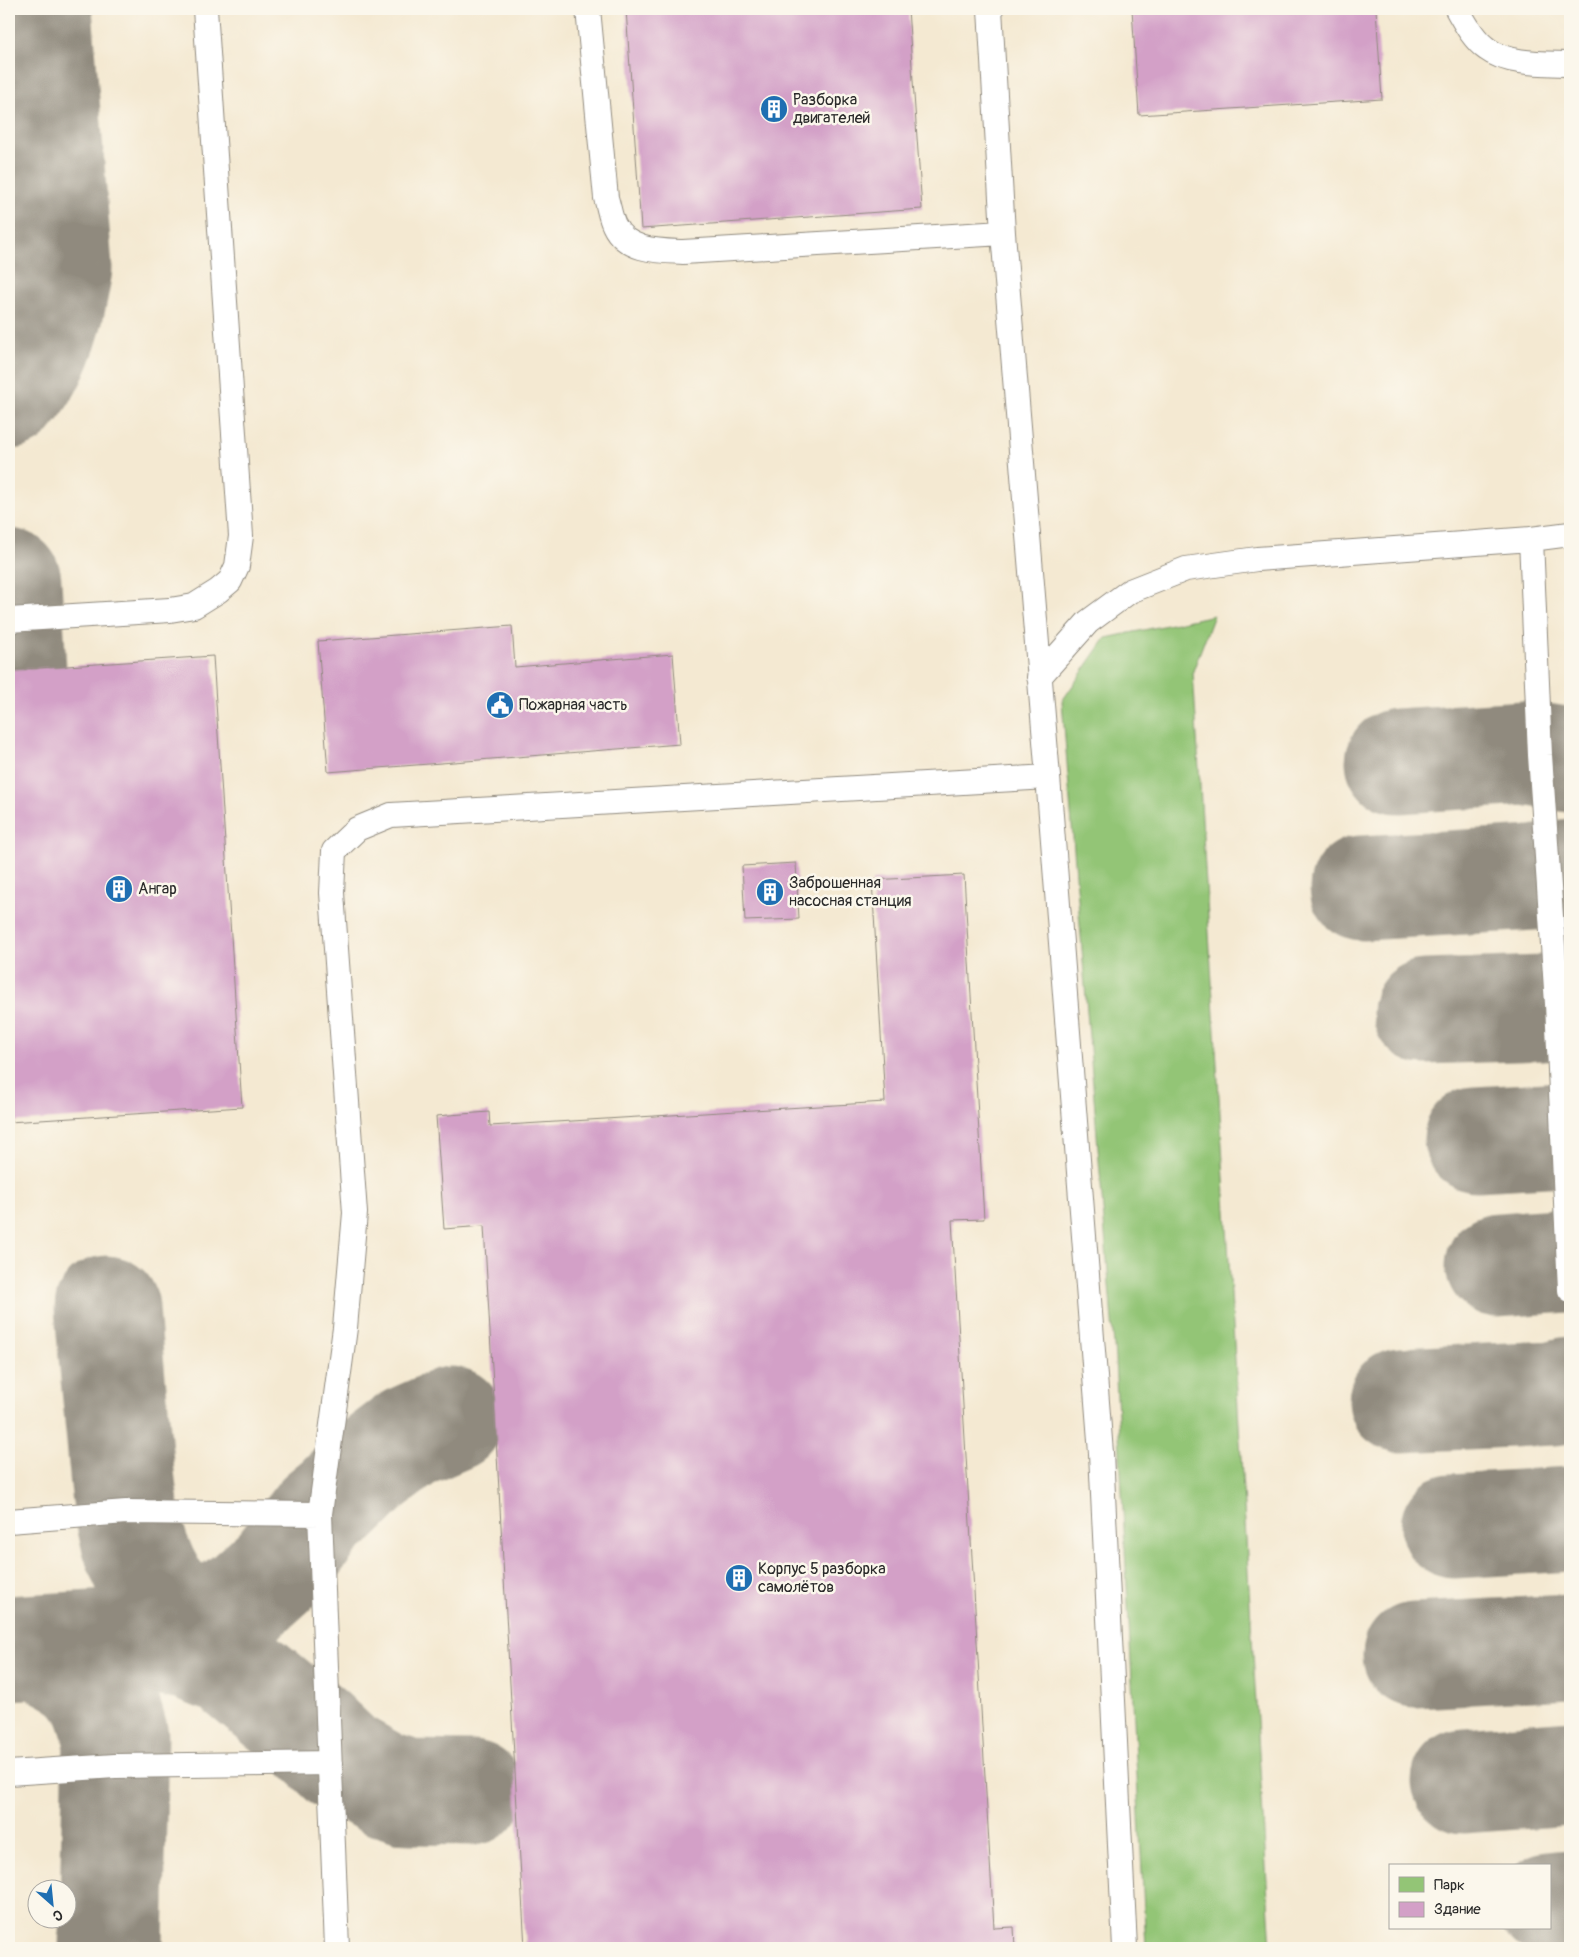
<svg xmlns="http://www.w3.org/2000/svg" width="1579" height="1957" font-family="Pangolin,sans-serif">
  <style>
    .green { fill: #93c576; stroke: #5f7850 }
    .lines { fill: none; stroke-linecap: round; stroke-linejoin: round }
    .taxiway { stroke: #908a7e; stroke-width: 105 }
    .building { fill: #d3a0c7 }
    .lane-casing { stroke: #908a7e; stroke-width: 26 }
    .lane { stroke: #fff; stroke-width: 24 }
    .labels { text-anchor: middle; dominant-baseline: central; stroke-width: 5; stroke-linejoin: round; paint-order: stroke }
    .poi-label { font-size: 16px; fill: #2b2b2b; stroke: #fbf7ec; text-anchor: start }
  </style>
  <rect width="100%" height="100%" fill="#fbf7ec"/>
  <filter id="ink" filterUnits="userSpaceOnUse"><feTurbulence type="fractalNoise" baseFrequency=".02" numOctaves="2"/><feDisplacementMap in="SourceGraphic" scale="10" xChannelSelector="R" yChannelSelector="G"/><feConvolveMatrix kernelMatrix="1 2 1 2 8 2 1 2 1" color-interpolation-filters="sRGB"/></filter>
  <filter id="wash" filterUnits="userSpaceOnUse"><feTurbulence type="fractalNoise" baseFrequency=".0096" numOctaves="4" result="noise"/><feDisplacementMap in="SourceGraphic" scale="20" xChannelSelector="R" yChannelSelector="G"/><feGaussianBlur stdDeviation="1.12" result="paint"/><feColorMatrix in="noise" values="0 0 0 0 0 0 0 0 0 0 0 0 0 0 0 0 0 1.4 0 .05"/><feComposite in="paint" operator="in"/></filter>
  <g filter="url(#wash)">
    <rect width="100%" height="100%" fill="#f4e9d2"/>
    <!-- green -->
    <path class="green" d="M1214 615 1193 671 1271 1948H1146L1115 1359 1062 701 1106 638Z"/>
    <g class="lines">
      <!-- taxiway -->
      <path class="taxiway" d="M9 397C42 359 52 316 60 268L40 9
        M9 581 14 669
        M1398 761 1525 753 1570 760
        M1362 888 1534 878 1570 871
        M1425 1012 1543 1008 1570 1001
        M1476 1139 1563 1134 1570 1131
        M1498 1265 1570 1260
        M107 1308C110 1349 114 1389 118 1430 124 1493 125 1554 168 1607 185 1629 209 1643 229 1664
        M1401 1400 1554 1393 1570 1389
        M1453 1526 1570 1519
        M161 1643 190 1649 229 1664 312 1732 342 1761 383 1784 409 1792 472 1793
        M38 1647C89 1670 103 1681 116 1737L111 1948
        M9 1648 143 1640 196 1628 217 1619 247 1596 278 1568 320 1514 337 1500 370 1467 410 1437 451 1419
        M1415 1655 1570 1647
        M1464 1781 1570 1773
        M1550 1904 1570 1902"/>
    </g>
    <g id="blocks">
      <!-- building -->
      <path class="building" d="M626 9H908L922 209 641 229Z
        M1132 9H1376L1382 99 1139 115Z
        M512 626 515 667 673 654 680 744 328 772 318 641Z
        M213 656 242 1107 9 1122V670Z
        M796 863 799 919 745 921 742 866Z
        M964 875 984 1219 952 1220 994 1928 1014 1927 1015 1948H525L484 1226 444 1229 436 1116 489 1112 490 1126 885 1102 872 880Z"/>
    </g>
  </g>
  <g filter="url(#ink)">
    <use href="#blocks" fill-opacity="0" stroke="#908a7e" stroke-width="1"/>
    <g class="lines">
      <defs>
        <path id="lane" d="M588 9 606 198C609 207 610 217 614 225 626 251 658 251 683 252L1003 233
          M990 9 1003 233 1048 777 1101 1453 1125 1948
          M1457 9C1465 23 1474 40 1487 49 1508 65 1546 63 1570 64
          M1570 534 1531 539 1540 755 1557 1004 1570 1290
          M9 620 170 610 194 606 218 591 230 581 237 566 241 536 205 9
          M1039 677 1088 622 1130 591 1186 569 1257 559 1531 539
          M9 1521 126 1512 320 1514
          M9 1773 115 1766 330 1763
          M337 1948 320 1514 345 1328 355 1213 332 893 334 851 357 829 391 815 1048 777"/>
      </defs>
      <!-- lane casing -->
      <use href="#lane" class="lane-casing"/>
      <!-- lane -->
      <use href="#lane" class="lane"/>
    </g>
  </g>
  <!-- icons -->
  <defs>
    <symbol id="building-disc" viewBox="-11 -11 22 22"><circle r="9.5" fill="#1f6fb2" stroke="#fbf7ec"/><path d="M-4-6H4V6H1V3H-1V6H-4ZM-2.5-4.3h1.7v1.8h-1.7ZM.8-4.3h1.7v1.8H.8ZM-2.5-1h1.7V.8h-1.7ZM.8-1h1.7V.8H.8Z" fill="#fff"/></symbol>
    <symbol id="civic-disc" viewBox="-11 -11 22 22"><circle r="9.5" fill="#1f6fb2" stroke="#fbf7ec"/><path d="M-.6-6.5H3V-4.5H.6V-3L4-1V1h2V6H-6V1h2V-1L-.6-3ZM-1.2 2.5V6h2.4V2.5Z" fill="#fff"/></symbol>
  </defs>
  <g fill-rule="evenodd">
    <use href="#building-disc" x="758" y="93" width="32" height="32"/>
    <use href="#civic-disc" x="484" y="689" width="32" height="32"/>
    <use href="#building-disc" x="103" y="873" width="32" height="32"/>
    <use href="#building-disc" x="754" y="876" width="32" height="32"/>
    <use href="#building-disc" x="723" y="1562" width="32" height="32"/>
  </g>
  <g class="labels">
    <!-- poi labels -->
    <g class="poi-label">
      <text x="793" y="100">Разборка<tspan x="793" dy="18">двигателей</tspan></text>
      <text x="519" y="705">Пожарная часть</text>
      <text x="789" y="883">Заброшенная<tspan x="789" dy="18">насосная станция</tspan></text>
      <text x="138" y="889">Ангар</text>
      <text x="758" y="1569">Корпус 5 разборка<tspan x="758" dy="18">самолётов</tspan></text>
    </g>
  </g>
  <!-- margin -->
  <rect width="1579" height="1957" fill="none" stroke="#fbf7ec" stroke-width="30"/>
  <!-- legend -->
  <rect x="1389" y="1864" width="162" height="65" fill="#fbf7ec" stroke="#a8a59f"/>
  <rect x="1399" y="1877" width="25" height="15" fill="#93c576" stroke="#a8a59f"/>
  <text x="1434" y="1890" font-size="15" fill="#2b2b2b">Парк</text>
  <rect x="1399" y="1902" width="25" height="15" fill="#d3a0c7" stroke="#a8a59f"/>
  <text x="1434" y="1914" font-size="15" fill="#2b2b2b">Здание</text>
  <!-- north arrow -->
  <g transform="translate(52 1904) rotate(153)"><circle r="24" fill="#fbf7ec" stroke="#a8a59f"/>
  <path d="M0-4L9 19L0 12L-9 19Z" fill="#1f6fb2"/>
  <text y="-8" font-size="14" font-weight="bold" text-anchor="middle" fill="#2b2b2b">С</text>
  </g>
</svg>
